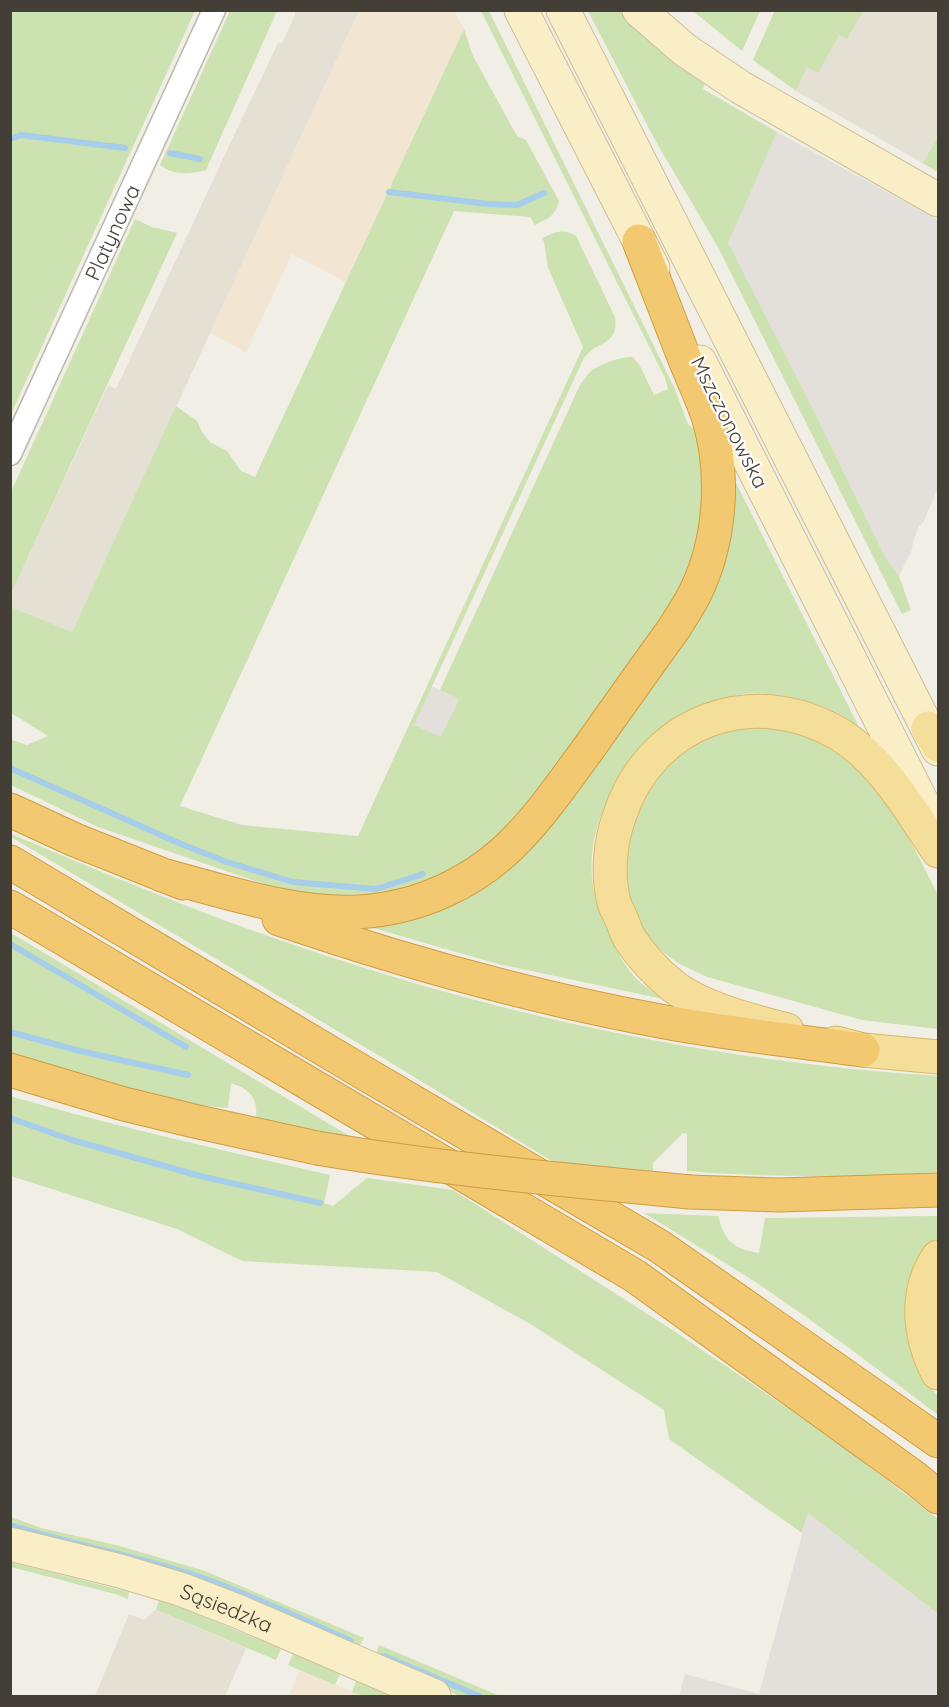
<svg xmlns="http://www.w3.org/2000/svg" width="949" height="1707" font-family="Quicksand,sans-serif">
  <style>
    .residential { fill: #e5e0d4 }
    .commercial { fill: #f2e5d2 }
    .industrial { fill: #e3dfda }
    .green { fill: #cce2b1 }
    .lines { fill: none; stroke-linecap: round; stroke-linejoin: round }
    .stream { stroke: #a6cdea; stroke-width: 6 }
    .street-casing { stroke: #bfb8ac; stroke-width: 25 }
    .secondary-casing { stroke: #cdc198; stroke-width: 35 }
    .primary-casing { stroke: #d9ba6c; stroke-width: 35 }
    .highway-casing { stroke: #d09d41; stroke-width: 35 }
    .street { stroke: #fff; stroke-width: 22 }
    .secondary { stroke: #faeec7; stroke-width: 33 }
    .primary { stroke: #f5dd9a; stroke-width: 33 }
    .highway { stroke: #f2c870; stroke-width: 33 }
    .highway-bridge-casing { stroke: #d09d41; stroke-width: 35; stroke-linecap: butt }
    .highway-bridge { stroke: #f2c870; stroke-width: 33 }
    .labels { text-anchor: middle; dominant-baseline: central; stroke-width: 4.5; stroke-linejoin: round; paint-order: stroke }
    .street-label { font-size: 21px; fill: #433e36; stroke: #fff }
  </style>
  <rect width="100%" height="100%" fill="#f1eee6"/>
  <!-- residential -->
  <path class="residential" d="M295 11H359L72 632 11 607V594L108 385 116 389 228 148 278 43H282L295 15Z
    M833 11H938V172L796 91Z
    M155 1610 246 1648 225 1696H95L129 1614 144 1620Z"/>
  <!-- commercial -->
  <path class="commercial" d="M359 11H454L464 29 346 282 292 254 246 352 210 333Z
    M300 1670 363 1696H289Z"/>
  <!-- industrial -->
  <path class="industrial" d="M777 132 938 220V488L923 523 919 526 913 541 912 549 899 576 885 557 814 411 727 243Z
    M431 686 459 699 441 738 413 724Z
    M808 1513 938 1614V1696H679L685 1674 759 1694Z"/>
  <!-- green -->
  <path class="green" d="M775 10H863V11L847 39 839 35 818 73 807 67 796 91 753 60Z
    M12 11H195L11 414 10 15Z
    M230 11H277L206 170C191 174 173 176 160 165Z
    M481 11H489L674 387 688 424 695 430 703 463 702 538 662 628 506 833 469 861 442 875 383 893 321 896 284 891 98 827 11 785 10 739 27 745 48 736 11 713V607L72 632 176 406 197 421 202 432 210 442 227 451 241 471 255 477 464 29 473 56 517 136 526 140 559 201C556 216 547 219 535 225L530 217 454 211 180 806 242 825 358 836 583 347 548 268 544 242 542 238C555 232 563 228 576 236L615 317C619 348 594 340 583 360L414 725 441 737 459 699 440 690 579 387C582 382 586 376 591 371 600 364 622 356 633 357L640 366 654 395 668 389 665 378Z
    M588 11H620L650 42 706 79 703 89 777 132 728 243 814 411 885 557 899 576 911 610 902 614 719 249 655 140Z
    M693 11H760L742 51Z
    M938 137V172L923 163Z
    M135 219 152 227 177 233 11 594V492Z
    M732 475 859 727C851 722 844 716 836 712 811 699 767 690 738 695 711 700 681 712 660 729 654 733 649 740 644 745 610 783 585 835 593 886 595 899 602 913 606 925 614 945 624 969 641 983 648 989 656 994 663 999L498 964 366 926 416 920 452 906 490 883 557 818 672 661 701 616 721 573 731 531 735 500Z
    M786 726 830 744 875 786 910 840 938 895V1029L862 1020 707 977 678 963 659 949 651 941 641 927 632 905 625 879 626 841 637 807 656 777 680 755 701 740 731 727Z
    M11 834C115 878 219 921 327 956 524 1021 731 1063 938 1076V1172C855 1177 770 1178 687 1171V1134L683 1133 653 1163V1171L555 1163 388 1061 11 837Z
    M11 933 351 1137 307 1130 256 1118C258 1098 250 1089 231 1083L228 1108C197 1106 167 1098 137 1090 94 1079 52 1067 11 1055Z
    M10 1096C116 1127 223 1150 330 1175L324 1203 333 1206 367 1178 453 1190 671 1329 829 1436 938 1519V1614L808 1513 802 1533 669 1439 664 1410 532 1325 437 1272 242 1261 177 1229 11 1176Z
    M644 1213 718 1216C725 1241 733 1249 759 1253L765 1218 938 1216V1238L929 1252 921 1369 934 1392 938 1396V1415C879 1369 819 1325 757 1283 719 1259 681 1236 644 1213Z
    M11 1517 41 1528 120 1546 205 1571 364 1638 359 1647 11 1532Z
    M10 1562 129 1592 128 1599 115 1594 11 1567Z
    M159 1600 193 1612 281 1649 276 1660 156 1610Z
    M379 1645 500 1696H460L382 1663C376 1656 376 1653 379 1645Z
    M293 1654 340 1674 335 1685 288 1665Z
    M356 1681 388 1694 392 1696H363L352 1692Z"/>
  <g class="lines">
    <!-- stream -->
    <path class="stream" d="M10 139 21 135 125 148
      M170 153 200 159
      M389 192 488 204 517 205 544 193
      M10 768 181 844 227 862 293 882 376 889 423 874
      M10 944 186 1047
      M10 1032 80 1051 188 1075
      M10 1118 72 1140 200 1176 320 1203
      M10 1525C73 1545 138 1556 200 1577 252 1595 301 1619 351 1641
      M384 1656 479 1696"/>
    <defs>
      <g id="street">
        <path id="s1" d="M10 454 214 10"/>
      </g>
      <g id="secondary">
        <path d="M521 10 653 268"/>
        <path d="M563 10 938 749"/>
        <path d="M639 10 685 50 740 87 938 200"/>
        <path d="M700 362 935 828"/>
        <path id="s2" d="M10 1544 120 1571 180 1589 237 1611 434 1696"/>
      </g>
      <path id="primary" d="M928 728 938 745
        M787 1030C752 1021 701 1008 673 986 657 973 641 956 630 939 626 933 624 925 621 918 619 913 615 907 614 902 607 874 610 843 619 817 650 721 752 683 839 734 883 761 910 810 938 851
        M836 1043 863 1050 938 1057
        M938 1257C914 1292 919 1337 938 1373"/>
      <path id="highway" d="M10 810 75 840 183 883
        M10 862 364 1073 659 1246 938 1441
        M162 875C223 891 294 915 357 912 418 909 477 882 518 838 546 809 568 776 591 745 619 705 647 666 675 627 681 617 687 608 692 599 721 545 726 475 708 416 701 396 692 377 684 357 669 318 654 280 639 241
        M10 907 635 1276 915 1478 938 1497
        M279 919C405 962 534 998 665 1022 730 1034 797 1041 863 1050
        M10 1070 124 1104 194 1121 317 1148
        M690 1192 779 1195 938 1190"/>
    </defs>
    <!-- street casing -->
    <use href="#street" class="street-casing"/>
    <!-- secondary casing -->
    <use href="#secondary" class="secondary-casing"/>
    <!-- primary casing -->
    <use href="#primary" class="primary-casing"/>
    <!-- highway casing -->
    <use href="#highway" class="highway-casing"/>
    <!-- street -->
    <use href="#street" class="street"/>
    <!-- secondary -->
    <use href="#secondary" class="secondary"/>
    <!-- primary -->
    <use href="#primary" class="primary"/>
    <!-- highway -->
    <use href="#highway" class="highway"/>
    <defs>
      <path id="highway-bridge" d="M317 1148C441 1169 565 1180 690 1192"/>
    </defs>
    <!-- highway-bridge casing -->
    <use href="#highway-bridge" class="highway-bridge-casing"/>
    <!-- highway-bridge -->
    <use href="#highway-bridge" class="highway-bridge"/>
  </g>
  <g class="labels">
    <!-- street labels -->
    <g class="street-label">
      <text stroke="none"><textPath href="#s1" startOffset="244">Platynowa</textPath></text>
      <text transform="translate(730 422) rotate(63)">Mszczonowska</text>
      <text stroke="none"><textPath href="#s2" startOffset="226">Sąsiedzka</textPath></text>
    </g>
  </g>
  <!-- border -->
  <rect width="949" height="1707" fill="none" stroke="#433e36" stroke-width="24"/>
</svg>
